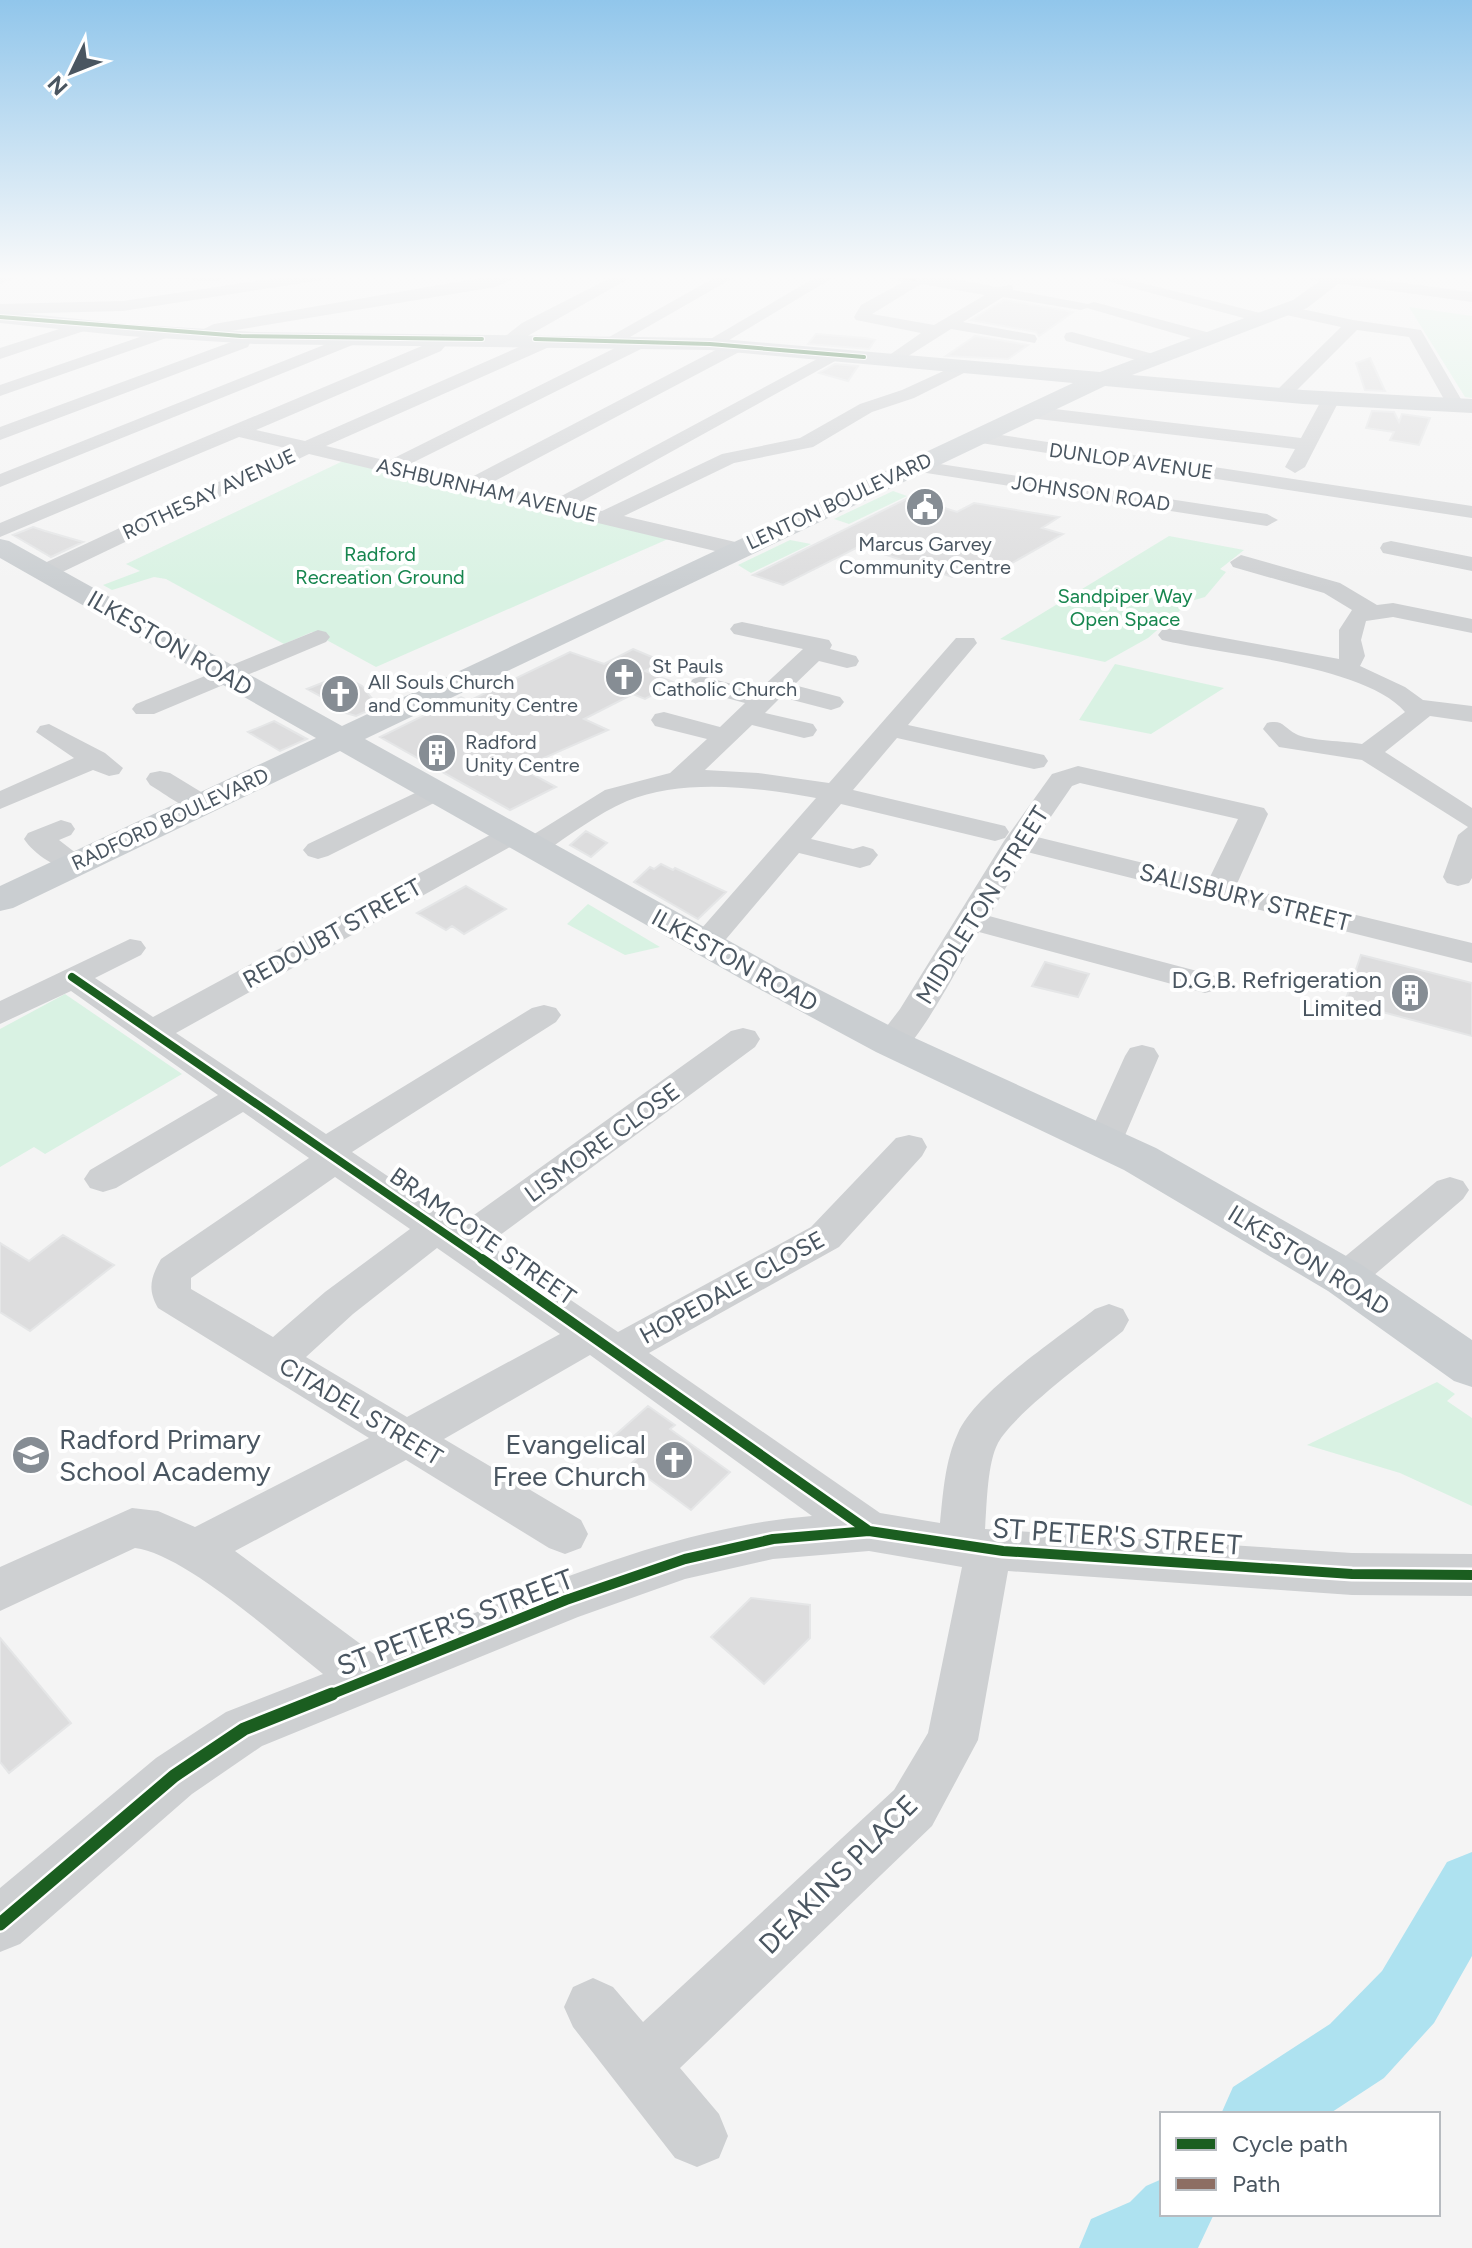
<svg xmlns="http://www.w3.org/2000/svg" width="1472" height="2248" font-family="Figtree,sans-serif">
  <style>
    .green { fill: #d9f2e3 }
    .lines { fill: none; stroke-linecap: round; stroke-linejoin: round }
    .river { fill: #aee2f0; fill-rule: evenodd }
    .building { fill: #ddddde; stroke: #e5e6e7; stroke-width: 2 }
    .minor { fill: #ced0d2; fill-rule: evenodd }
    .major { fill: #caced1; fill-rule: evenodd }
    .quiet { stroke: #8d6e63; stroke-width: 3; stroke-dasharray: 6 3; stroke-linecap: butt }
    .cycleway-far3-casing { stroke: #fff; stroke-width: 6 }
    .cycleway-far2-casing { stroke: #fff; stroke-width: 13 }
    .cycleway-far1-casing { stroke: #fff; stroke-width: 15 }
    .cycleway-casing { stroke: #fff; stroke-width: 18 }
    .cycleway-far3 { stroke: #1b5e20; stroke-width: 4 }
    .cycleway-far2 { stroke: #1b5e20; stroke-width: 8 }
    .cycleway-far1 { stroke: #1b5e20; stroke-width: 10 }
    .cycleway { stroke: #1b5e20; stroke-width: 13 }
    .labels { text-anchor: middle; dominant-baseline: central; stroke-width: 8; stroke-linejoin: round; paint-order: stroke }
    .far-street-label { font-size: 20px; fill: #4a5661; stroke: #fff }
    .far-poi-label { font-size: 20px; fill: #4a5661; stroke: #fff; text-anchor: start }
    .far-park-label { font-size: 20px; fill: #17864f; stroke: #fff }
    .street-label { font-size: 24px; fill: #4a5661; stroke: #fff }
    .poi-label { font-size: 24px; fill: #4a5661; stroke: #fff; text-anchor: end }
    .near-poi-label { font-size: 28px; fill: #4a5661; stroke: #fff; text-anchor: start }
    .near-street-label { font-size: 28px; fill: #4a5661; stroke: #fff }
  </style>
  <rect width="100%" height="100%" fill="#f4f4f4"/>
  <!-- green -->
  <path class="green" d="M1409 307 1472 316V398L1465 397Z
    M343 461 668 539 376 667 312 632 284 644 166 579 154 577 112 590 103 585 140 571 126 564Z
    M893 491 907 496 849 524 834 519Z
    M1169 536 1244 550 1220 569 1226 572 1205 597 1191 601 1148 638 1105 662 1000 639Z
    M790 540 811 544 751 573 738 565Z
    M1115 664 1224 688 1151 734 1079 720Z
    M588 904 660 947 625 955 567 924Z
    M65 994 182 1074 45 1154 34 1147 0 1167V1029Z
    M1437 1382 1455 1394 1447 1401 1472 1418V1506L1400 1473 1307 1445Z"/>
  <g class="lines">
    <!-- river -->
    <path class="river" d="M1472 1852V1956L1434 2023 1384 2078 1329 2114H1221L1233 2087 1330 2024 1382 1971 1447 1862Z
      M1162 2179V2214H1214L1198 2248H1079L1091 2219 1130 2202 1146 2186Z"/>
  </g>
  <!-- building -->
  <path class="building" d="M1004 300 1073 312 1039 336 1036 332 971 320Z
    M816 334 865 338 875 340 869 349 808 344Z
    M975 336 1028 345 1008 359 946 356Z
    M1370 358 1385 391 1365 390 1356 363Z
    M835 364 858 366 848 381 819 373Z
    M1372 411 1394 412 1399 422 1402 414 1430 418 1419 445 1390 440 1394 432 1366 428Z
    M910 497 957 512 974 503 1059 517 1042 528 1063 534 998 571 975 564 952 577 860 546 783 585 753 575Z
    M33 527 45 531 83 542 51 557 13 535Z
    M633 649 664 662 645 671 675 683 645 699 633 694 584 719 608 730 521 768 556 787 510 810 380 737 461 697 469 701 570 652 604 664Z
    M342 675 362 686 378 706 356 716 335 710 324 698 307 689Z
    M274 721 307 739 280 751 248 732Z
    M586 831 607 843 591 857 570 845Z
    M661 864 673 870 675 868 726 892 698 919 634 882 650 867 654 869Z
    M466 886 506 909 464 934 452 926 446 930 417 913Z
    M1361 955 1472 983V1036L1345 1002Z
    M1045 962 1089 974 1078 997 1032 986Z
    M63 1235 114 1265 30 1331 0 1312V1243L29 1261Z
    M648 1406 675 1425 670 1429 730 1472 691 1510 630 1465 639 1456 613 1437Z
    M751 1598 810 1605V1638L764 1684 711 1637Z
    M0 1638 71 1723 9 1773 0 1762Z"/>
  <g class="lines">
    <!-- minor -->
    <path class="minor" d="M0 274H23L0 284Z
      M145 274H222L224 276 216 281 152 278Z
      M303 274H342L335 278 123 311 0 314V304L123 301Z
      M503 274H525L495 287 218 333 199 340 191 335 214 324Z
      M618 274H637L517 342H505L503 338 522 323Z
      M721 274H740L616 345 610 346 602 341Z
      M821 274H839L716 348 710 349 702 344Z
      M876 274H929L997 287 1012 285 1013 290 1088 304 1094 302 1214 334 1216 338 1208 343 1087 308 1081 310 1003 297 963 322 1035 335 1037 339 1035 343 951 329 894 365 888 364 885 360 888 356 921 333 856 320 854 317 861 305 903 282ZM921 284 985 295 934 325 872 314Z
      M1081 274H1107L1268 315 1270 318 1262 323Z
      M1292 274H1335L1472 292V302L1299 278Z
      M1283 305 1353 320 1421 330 1465 406 1462 410H1450L1409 337 1357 330 1288 399H1276L1273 395 1276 391 1341 327 1277 313V307Z
      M84 321 92 326 90 329 0 359V348Z
      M166 328 172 330 174 333 172 336 0 396V385Z
      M1072 332 1157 355 1160 359 1151 364 1066 341 1064 337 1066 333Z
      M443 334 451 339 441 351 256 430 305 441 544 336H556L558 340 556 344 326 446 388 461 635 338H647L649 342 647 346 408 465 468 479 731 342H743L745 346 743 350 489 484 554 500 832 351 838 350 846 355 575 505 602 511 722 454 800 438 860 404 902 390 961 363H973L976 367 914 398 872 412 813 447 734 463 624 516 744 544 747 549 736 556 309 454 52 577 44 579 33 572 36 567 289 449 239 437 0 537V523L429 343Z
      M349 335 357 340 355 344 0 487V474Z
      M242 338 250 343 248 347 0 440V427Z
      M1331 394 1340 399 1305 467 1295 473 1285 467 1295 449 1029 418 1020 412 1029 406 1301 438 1322 399Z
      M975 431 1472 506V518L968 441 965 437 968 433Z
      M914 460 1267 514 1278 520 1267 526 907 470 904 466Z
      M1391 541 1472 557V571L1383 553 1380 548 1383 543Z
      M1241 555 1340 583 1377 605 1393 603 1472 619V633L1393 617 1366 621 1361 640 1365 656 1360 666 1405 687 1423 700 1472 706V722L1430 716 1385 752 1472 808V878L1469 883 1458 886 1447 883 1443 877 1458 835 1468 827 1362 760 1279 747 1263 729 1267 723C1283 719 1283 727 1296 734 1308 741 1346 741 1362 744L1405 712C1365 665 1223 655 1162 640L1158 635 1162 630 1170 628 1339 659V630L1352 610 1324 593 1233 567 1230 562Z
      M742 622 829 640 832 645 830 649 856 656 859 661 856 666 847 668 819 661 794 685 840 697 844 702 840 707 831 710 781 697 765 713 813 724 817 730 813 736 804 738 752 725 705 770 758 773 829 783 956 638H974L977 643 908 725 1044 755 1048 761 1044 767 1034 769 897 738 853 790 1005 826 1009 832 1005 838 995 841 841 804 811 839 853 849 863 846 873 849 878 855 870 865 860 868 799 853 716 951 705 953 694 951 689 944 694 937 816 798C758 787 682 778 627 801 597 814 570 835 543 853L533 856 523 853 518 847 523 841 605 790 670 773 707 739 655 726 651 720 655 714 664 712 720 727 745 703 693 689 689 684 693 679 702 676 758 691 803 649 734 634 730 629 734 624Z
      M318 630 326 632 330 637 326 642 154 714H136L132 709 136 704Z
      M49 724 105 753 123 768 119 774 109 776 93 770 0 809V791L74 758 36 732 40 726Z
      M1078 766 1264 808 1268 814 1236 886 1472 943V963L1027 852 989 916 1216 976 1221 983 1216 990 1205 993 979 932C964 956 923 1036 903 1050 896 1055 887 1053 879 1051L874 1043 900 1009 1004 841 1052 774ZM1080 783 1238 819 1209 879 1037 837 1072 786Z
      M160 771 170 773 211 798 215 804 211 810C189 815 169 796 150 785L146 779 150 773Z
      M434 784 444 786 448 792 444 798 328 856 318 859 308 856 303 850 308 844Z
      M61 820 71 823 75 829 71 835 59 840 90 864 85 870C65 875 35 856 24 839L28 833Z
      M511 826 521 829 525 835 521 841 176 1033 326 1134 532 1008 544 1005 556 1008 561 1015 556 1022 352 1152 460 1225 731 1031 743 1028 755 1031 760 1039 755 1047 488 1244 618 1332 811 1227 896 1138 909 1135 922 1138 927 1147 922 1156 839 1247 649 1353 880 1513 940 1523C943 1494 945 1460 958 1433 976 1392 1058 1338 1095 1309L1109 1304 1123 1309 1129 1320 1123 1331C1094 1355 1014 1413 998 1443 987 1464 987 1505 985 1529L1352 1553 1472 1554V1596L1352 1595 1008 1571 978 1740 932 1826 680 2068 719 2114 728 2136 719 2158 697 2167 675 2158 573 2027 564 2007 573 1987 593 1978 613 1987 643 2022 894 1790 928 1733 962 1567 869 1551 773 1559 685 1579 578 1617 262 1746 192 1794 20 1944 0 1952V1888L156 1758 226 1712 323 1674C280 1640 185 1554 135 1548L0 1611V1567L132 1508 158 1511 195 1527 369 1438 158 1308C147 1289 151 1277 161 1259L309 1158 243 1112 116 1188 103 1192 90 1188 84 1179 90 1170 218 1095 71 991 0 1024V1001L130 939 141 941 146 948 141 955 95 978 153 1017 501 829ZM335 1177 410 1229 325 1292 273 1337 191 1289V1278ZM437 1248 560 1334 407 1417 306 1357 353 1314ZM590 1355 812 1516C662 1528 513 1599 374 1654L235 1551 406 1460 549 1548 565 1554 581 1548 588 1534 581 1520 444 1439Z
      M1142 1045 1154 1048 1159 1056 1123 1140 1118 1149 1105 1152 1092 1149 1087 1140 1125 1056 1130 1048Z
      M1450 1177 1463 1181 1469 1190 1463 1199 1359 1288 1345 1293 1331 1288 1325 1278 1331 1268 1437 1181Z"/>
    <!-- major -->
    <path class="major" d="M1330 274H1351L1307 308 1132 375 1303 390 1472 399V413L1303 404 1105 386 365 739 787 973 906 1034 1156 1148 1362 1265 1472 1340V1387L1454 1381 1328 1291 1124 1170 876 1052 759 989 340 751 13 908 0 911V886L316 738 0 558V539L9 541 342 726 1073 383 710 350 255 344 127 336 0 323V311L127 324 255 332 710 338 1100 372 1293 300Z"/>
    <!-- quiet -->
    <path class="quiet" d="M883 274 918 280"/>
    <defs>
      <path id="cycleway-far3" d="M0 317 241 336 482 339
        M535 339 710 344 864 357"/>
      <path id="cycleway-far2" d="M72 977 485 1261"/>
      <path id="cycleway-far1" d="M482 1259 869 1531
        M327 1696 566 1600 685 1559 773 1539 869 1531 1003 1551 1352 1574 1472 1575"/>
      <path id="cycleway" d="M0 1924 174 1776 244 1729 332 1694"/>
    </defs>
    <!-- cycleway-far3 casing -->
    <use href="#cycleway-far3" class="cycleway-far3-casing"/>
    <!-- cycleway-far2 casing -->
    <use href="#cycleway-far2" class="cycleway-far2-casing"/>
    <!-- cycleway-far1 casing -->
    <use href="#cycleway-far1" class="cycleway-far1-casing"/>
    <!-- cycleway casing -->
    <use href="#cycleway" class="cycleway-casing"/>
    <!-- cycleway-far3 -->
    <use href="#cycleway-far3" class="cycleway-far3"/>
    <!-- cycleway-far2 -->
    <use href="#cycleway-far2" class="cycleway-far2"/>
    <!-- cycleway-far1 -->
    <use href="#cycleway-far1" class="cycleway-far1"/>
    <!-- cycleway -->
    <use href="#cycleway" class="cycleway"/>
  </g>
  <!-- sky -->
  <linearGradient id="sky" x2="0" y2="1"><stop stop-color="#91c6eb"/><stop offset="0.47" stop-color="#fafafa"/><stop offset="1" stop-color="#fafafa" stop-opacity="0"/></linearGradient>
  <rect width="1472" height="589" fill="url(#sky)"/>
  <!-- icons -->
  <defs>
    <symbol id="civic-disc" viewBox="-11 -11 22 22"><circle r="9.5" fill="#868d94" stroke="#fff"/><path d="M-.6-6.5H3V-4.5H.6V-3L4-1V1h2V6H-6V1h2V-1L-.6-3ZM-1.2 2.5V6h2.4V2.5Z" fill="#fff"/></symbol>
    <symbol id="church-disc" viewBox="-11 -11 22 22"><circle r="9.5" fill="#868d94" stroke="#fff"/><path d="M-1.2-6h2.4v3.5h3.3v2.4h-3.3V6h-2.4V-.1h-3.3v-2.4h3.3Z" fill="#fff"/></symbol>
    <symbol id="building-disc" viewBox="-11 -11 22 22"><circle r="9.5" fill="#868d94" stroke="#fff"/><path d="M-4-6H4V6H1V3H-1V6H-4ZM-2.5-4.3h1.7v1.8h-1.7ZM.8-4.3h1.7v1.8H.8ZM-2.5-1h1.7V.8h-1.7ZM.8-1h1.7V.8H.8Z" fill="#fff"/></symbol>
    <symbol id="school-disc" viewBox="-11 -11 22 22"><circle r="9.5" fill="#868d94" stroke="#fff"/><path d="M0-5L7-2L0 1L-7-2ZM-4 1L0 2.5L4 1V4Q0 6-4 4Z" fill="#fff"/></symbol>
  </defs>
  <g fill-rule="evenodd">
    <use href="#civic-disc" x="903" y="485" width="44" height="44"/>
    <use href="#church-disc" x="602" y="655" width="44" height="44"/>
    <use href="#church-disc" x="318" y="672" width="44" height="44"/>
    <use href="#building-disc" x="415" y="731" width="44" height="44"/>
    <use href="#building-disc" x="1388" y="971" width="44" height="44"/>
    <use href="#school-disc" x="9" y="1433" width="44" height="44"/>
    <use href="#church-disc" x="652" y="1438" width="44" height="44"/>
  </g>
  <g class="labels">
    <!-- far-street labels -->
    <g class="far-street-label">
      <text transform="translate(1131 461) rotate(8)">DUNLOP AVENUE</text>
      <text transform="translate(487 490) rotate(13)">ASHBURNHAM AVENUE</text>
      <text transform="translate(1091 493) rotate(8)">JOHNSON ROAD</text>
      <text transform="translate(209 494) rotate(-25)">ROTHESAY AVENUE</text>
      <text transform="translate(839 501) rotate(-25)">LENTON BOULEVARD</text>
      <text transform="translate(170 819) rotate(-25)">RADFORD BOULEVARD</text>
    </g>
    <!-- far-poi labels -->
    <g class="far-poi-label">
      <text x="925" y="544" text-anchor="middle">Marcus Garvey<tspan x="925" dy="23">Community Centre</tspan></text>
      <text x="652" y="666">St Pauls<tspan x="652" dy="23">Catholic Church</tspan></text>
      <text x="368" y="682">All Souls Church<tspan x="368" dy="23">and Community Centre</tspan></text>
      <text x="465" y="742">Radford<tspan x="465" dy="23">Unity Centre</tspan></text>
    </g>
    <!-- far-park labels -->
    <g class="far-park-label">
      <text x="380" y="554">Radford<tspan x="380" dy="23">Recreation Ground</tspan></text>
      <text x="1125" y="596">Sandpiper Way<tspan x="1125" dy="23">Open Space</tspan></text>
    </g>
    <!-- street labels -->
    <g class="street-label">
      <text transform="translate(170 643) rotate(30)">ILKESTON ROAD</text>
      <text transform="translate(1245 897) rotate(14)">SALISBURY STREET</text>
      <text transform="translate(982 905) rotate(-58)">MIDDLETON STREET</text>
      <text transform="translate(332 933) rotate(-29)">REDOUBT STREET</text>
      <text transform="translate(735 960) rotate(29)">ILKESTON ROAD</text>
      <text transform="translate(602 1142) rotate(-36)">LISMORE CLOSE</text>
      <text transform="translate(483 1236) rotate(35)">BRAMCOTE STREET</text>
      <text transform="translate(1309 1260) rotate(32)">ILKESTON ROAD</text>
      <text transform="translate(732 1287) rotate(-29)">HOPEDALE CLOSE</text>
      <text transform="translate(361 1411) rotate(31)">CITADEL STREET</text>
    </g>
    <!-- poi labels -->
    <g class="poi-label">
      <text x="1382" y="979">D.G.B. Refrigeration<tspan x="1382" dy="28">Limited</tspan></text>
    </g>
    <!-- near-poi labels -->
    <g class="near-poi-label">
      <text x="59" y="1439">Radford Primary<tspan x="59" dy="32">School Academy</tspan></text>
      <text x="646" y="1444" text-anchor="end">Evangelical<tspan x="646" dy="32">Free Church</tspan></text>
    </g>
    <!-- near-street labels -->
    <g class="near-street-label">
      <text transform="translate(1117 1536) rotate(4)">ST PETER'S STREET</text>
      <text transform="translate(455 1622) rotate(-21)">ST PETER'S STREET</text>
      <text transform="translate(838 1874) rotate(-45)">DEAKINS PLACE</text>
    </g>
  </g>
  <!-- legend -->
  <rect x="1160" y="2112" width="280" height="104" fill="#ffffff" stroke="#b7bbc0" stroke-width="2"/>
  <rect x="1176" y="2138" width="40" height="12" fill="#1b5e20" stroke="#b7bbc0" stroke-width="2"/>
  <text x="1232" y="2152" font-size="24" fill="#4a5661">Cycle path</text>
  <rect x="1176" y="2178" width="40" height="12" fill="#8d6e63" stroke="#b7bbc0" stroke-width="2"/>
  <text x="1232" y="2192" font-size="24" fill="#4a5661">Path</text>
  <!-- north arrow -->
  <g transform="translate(72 72) rotate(227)" stroke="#ffffff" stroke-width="6" paint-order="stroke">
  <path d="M0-6L14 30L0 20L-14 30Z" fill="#4a5661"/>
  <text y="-12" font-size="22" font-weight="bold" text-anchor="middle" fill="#4a5661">N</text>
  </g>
</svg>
